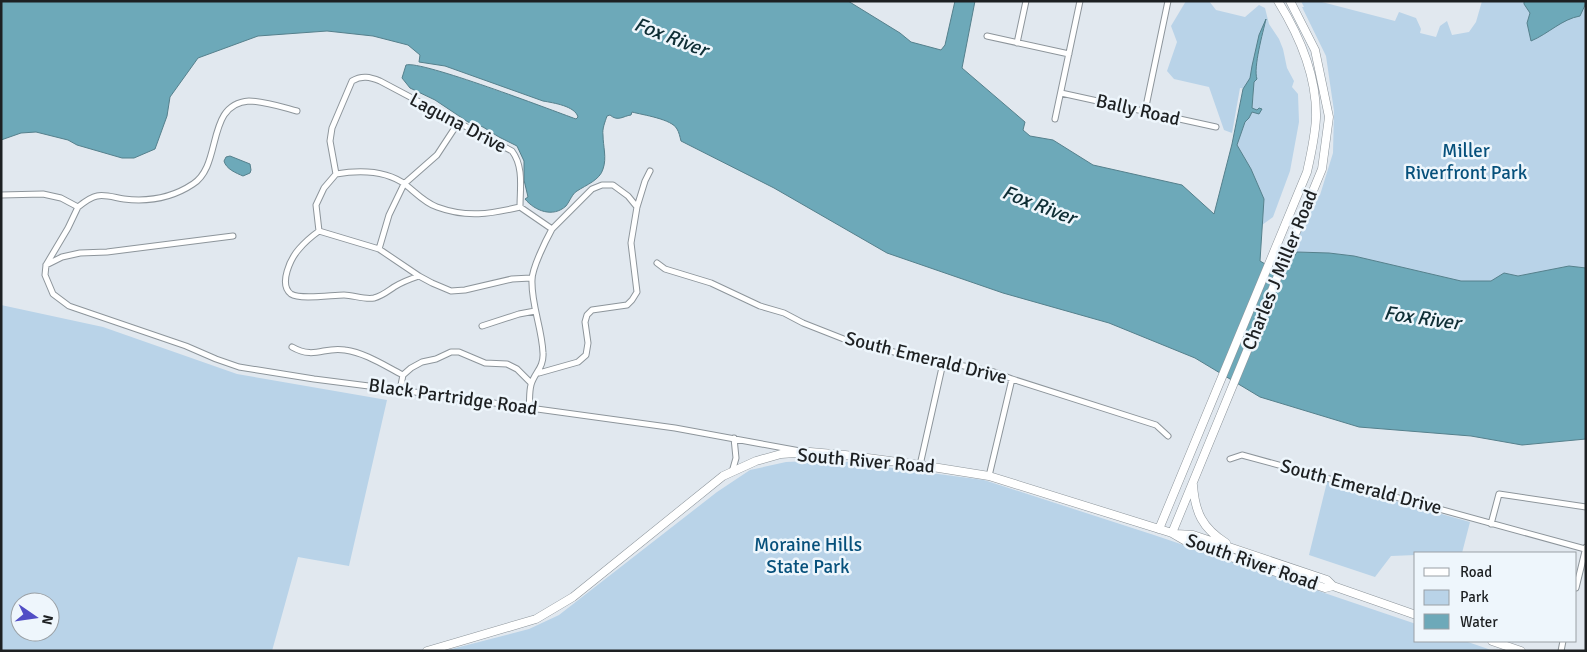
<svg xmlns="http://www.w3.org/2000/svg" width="1587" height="652" font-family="Signika,sans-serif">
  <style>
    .green { fill: #b9d3e8; fill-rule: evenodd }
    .water { fill: #6da9b9; stroke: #55808c }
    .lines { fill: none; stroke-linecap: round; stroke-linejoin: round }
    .street-casing { stroke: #8d959b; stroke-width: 7 }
    .secondary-casing { stroke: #8d959b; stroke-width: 9 }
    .street { stroke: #fff; stroke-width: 5 }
    .secondary { stroke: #fff; stroke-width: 8 }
    .labels { text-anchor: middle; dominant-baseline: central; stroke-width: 5; stroke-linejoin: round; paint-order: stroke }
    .street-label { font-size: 19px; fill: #1d2022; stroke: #eef6fc }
    .park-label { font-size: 19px; fill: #06507b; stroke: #eef6fc }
    .water-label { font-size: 20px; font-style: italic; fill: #0f2e35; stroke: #eef6fc }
  </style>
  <rect width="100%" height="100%" fill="#e1e8ef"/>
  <!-- green -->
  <path class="green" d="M1186 1H1209L1216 10 1245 17 1259 5 1265 8 1269 24 1279 39 1283 49 1287 68 1294 81 1292 87 1298 94 1299 122 1290 171 1273 217 1262 225 1264 199 1251 169 1237 145 1245 122 1249 118 1252 112 1258 110 1252 109 1254 90 1240 88 1232 133 1224 130 1209 87 1174 79 1167 71 1177 42 1171 26Z
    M1301 1H1318L1395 21 1399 12 1416 18 1421 29 1420 33 1436 37 1440 26 1447 21 1452 35 1469 32 1476 22 1482 1H1586V268L1569 266 1518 276 1504 273 1491 281H1461L1354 256 1329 253 1297 252 1284 273 1277 271 1288 247 1297 242 1300 230 1316 195H1320L1333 153 1334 111 1326 56 1302 7H1304Z
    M1 305 103 327 237 374 387 400 349 566 298 557 272 651H1ZM20 602H50V632H20Z
    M831 460 984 480 1154 535 1416 624V641H1465L1494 651H444L529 629 559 615 717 492 750 470 786 462Z
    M1327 482 1470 522 1462 553H1416V555L1391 556 1375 577 1309 555Z"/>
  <!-- water -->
  <path class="water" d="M1 1H848L900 33 911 42 941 50 945 45 955 1H975L962 68 1025 122 1023 130 1030 136 1053 140 1093 165 1182 185 1214 214 1232 144 1243 89 1250 78 1252 66 1259 35 1266 19C1263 32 1253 68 1257 79L1254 82 1252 108 1257 110 1259 108 1262 109 1259 114 1252 112 1249 118 1245 122 1237 145 1251 169 1264 199 1260 261 1277 271 1284 273 1297 252 1329 253 1354 256 1461 281H1491L1504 273 1518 276 1569 266 1586 268V439L1522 445 1471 436 1359 427 1260 397 1195 358 1109 323 1003 293 887 253 774 188 681 141C680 137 679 132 677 129 672 119 643 115 632 112L631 115C623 116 618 122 610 115L607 116C605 122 602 129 603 135 603 146 607 158 603 169 600 180 586 185 577 191 572 194 570 201 566 206 553 218 535 211 525 199L528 197 524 180V161L517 146 499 137 483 127 468 122 435 100 410 88 402 78 406 65C421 60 551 110 576 119L578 117C575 106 554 103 543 101L445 66 419 62 420 55 408 45 373 36 327 31 258 36 198 58 170 97 167 116 155 149 134 158H122L77 145 68 140 36 132 21 133 1 140Z
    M1524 1H1586V3L1580 16C1562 19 1548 34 1531 41L1527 23 1530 13 1524 4Z
    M230 156 250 164 251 170 250 173 243 176C236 173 226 169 224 161L226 157Z"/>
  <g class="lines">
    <defs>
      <path id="street" d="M987 36 1069 54
        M1017 43 1026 1
        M1061 93 1216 127
        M1145 111 1168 1
        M1055 119 1080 1
        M336 174 330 141 332 128 352 81C362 75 370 77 380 81L512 151C524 167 520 188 520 207L552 229 592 189 602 185H613L628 196 637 207
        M336 174C360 170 386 170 406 185 416 193 425 203 437 207 467 218 490 214 520 207
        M1 195 43 194 61 198 78 207C83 203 91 197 97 196 105 194 116 198 124 199 149 202 172 198 193 184 223 165 205 104 249 101 264 101 282 107 297 111
        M78 207 68 228 46 265 45 275 53 294 69 306 186 346 216 359 239 367 314 379 400 390 675 428 800 451
        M319 231 379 249 419 276 432 283 451 291 465 290 512 279 531 278
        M319 231C312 236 305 242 299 249 291 258 278 284 291 294 300 300 332 295 344 295 353 295 365 300 374 298 382 296 388 291 394 287 402 282 410 279 419 276
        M319 231 316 205 324 188 336 174
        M379 249 389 215 404 184 437 155 458 123
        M657 263 665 269 711 283 760 306 784 313 803 323 859 345 994 372 1012 379 1156 425 1168 436
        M46 265 62 257 80 253 107 252 233 236
        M482 326 519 314 535 311
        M292 347C315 360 324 346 345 350 366 353 385 366 403 375L411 368 422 362 436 359 451 352H459L485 363 507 364 517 369 531 383
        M539 373 578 362 586 355 588 343 585 322 587 315 592 310 627 305 632 300 637 292 631 243 637 207 645 181 650 171
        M400 390 403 375
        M529 408C530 401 529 392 531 385 534 373 544 368 543 353 542 328 531 304 532 280 532 268 546 240 552 229
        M1230 459 1242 455 1585 549
        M920 465 943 363
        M732 472 736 458 734 438
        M989 476 1012 379
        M1491 524 1499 494 1586 507
        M1576 588 1586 547
        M1561 651 1563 641"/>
      <path id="secondary" d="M1193 485C1195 512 1202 528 1226 543
        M1159 529 1307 172C1311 154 1315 137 1316 118 1317 77 1299 35 1278 1
        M1172 533 1322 169 1329 117 1315 50 1290 1
        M1176 534 1193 535 1327 580 1333 586 1416 615
        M1492 641 1521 651
        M427 651 536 619 573 597 723 476 756 461 781 454 810 452 845 455 920 465 989 476 1172 533 1191 544 1325 588 1333 586"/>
    </defs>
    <!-- street casing -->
    <use href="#street" class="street-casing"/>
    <!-- secondary casing -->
    <use href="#secondary" class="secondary-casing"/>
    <!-- street -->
    <use href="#street" class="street"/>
    <!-- secondary -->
    <use href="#secondary" class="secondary"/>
  </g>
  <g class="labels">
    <!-- street labels -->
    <g class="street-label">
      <text transform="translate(1138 110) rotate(13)">Bally Road</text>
      <text transform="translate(458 123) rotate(28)">Laguna Drive</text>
      <text transform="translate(1280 270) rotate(-68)">Charles J Miller Road</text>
      <text transform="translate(926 358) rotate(14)">South Emerald Drive</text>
      <text transform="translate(453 397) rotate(8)">Black Partridge Road</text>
      <text transform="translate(866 461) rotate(5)">South River Road</text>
      <text transform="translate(1361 487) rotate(15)">South Emerald Drive</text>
      <text transform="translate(1252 562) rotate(19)">South River Road</text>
    </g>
    <!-- park labels -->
    <g class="park-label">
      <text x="1466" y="151">Miller<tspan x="1466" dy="22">Riverfront Park</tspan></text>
      <text x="808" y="545">Moraine Hills<tspan x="808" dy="22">State Park</tspan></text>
    </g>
    <!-- water labels -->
    <g class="water-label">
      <text transform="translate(671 37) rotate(21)">Fox River</text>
      <text transform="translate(1039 205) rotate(21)">Fox River</text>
      <text transform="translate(1422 318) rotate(8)">Fox River</text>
    </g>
  </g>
  <!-- border -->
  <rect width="1587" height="652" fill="none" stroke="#1d2022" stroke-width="5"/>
  <!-- legend -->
  <rect x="1414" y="552" width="162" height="90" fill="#eef6fc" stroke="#9aa0a5"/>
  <rect x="1424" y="568" width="25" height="8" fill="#ffffff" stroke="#9aa0a5"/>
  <text x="1460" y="577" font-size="15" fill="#1d2022">Road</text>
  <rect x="1424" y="590" width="25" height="15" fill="#b9d3e8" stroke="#9aa0a5"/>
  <text x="1460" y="602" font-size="15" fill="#1d2022">Park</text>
  <rect x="1424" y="614" width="25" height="15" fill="#6da9b9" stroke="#9aa0a5"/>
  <text x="1460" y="627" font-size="15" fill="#1d2022">Water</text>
  <!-- north arrow -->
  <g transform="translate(35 617) rotate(103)"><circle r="24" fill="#eef6fc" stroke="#9aa0a5"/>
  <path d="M0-4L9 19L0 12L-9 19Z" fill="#514ec5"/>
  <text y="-8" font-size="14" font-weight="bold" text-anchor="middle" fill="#1d2022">N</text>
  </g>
</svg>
